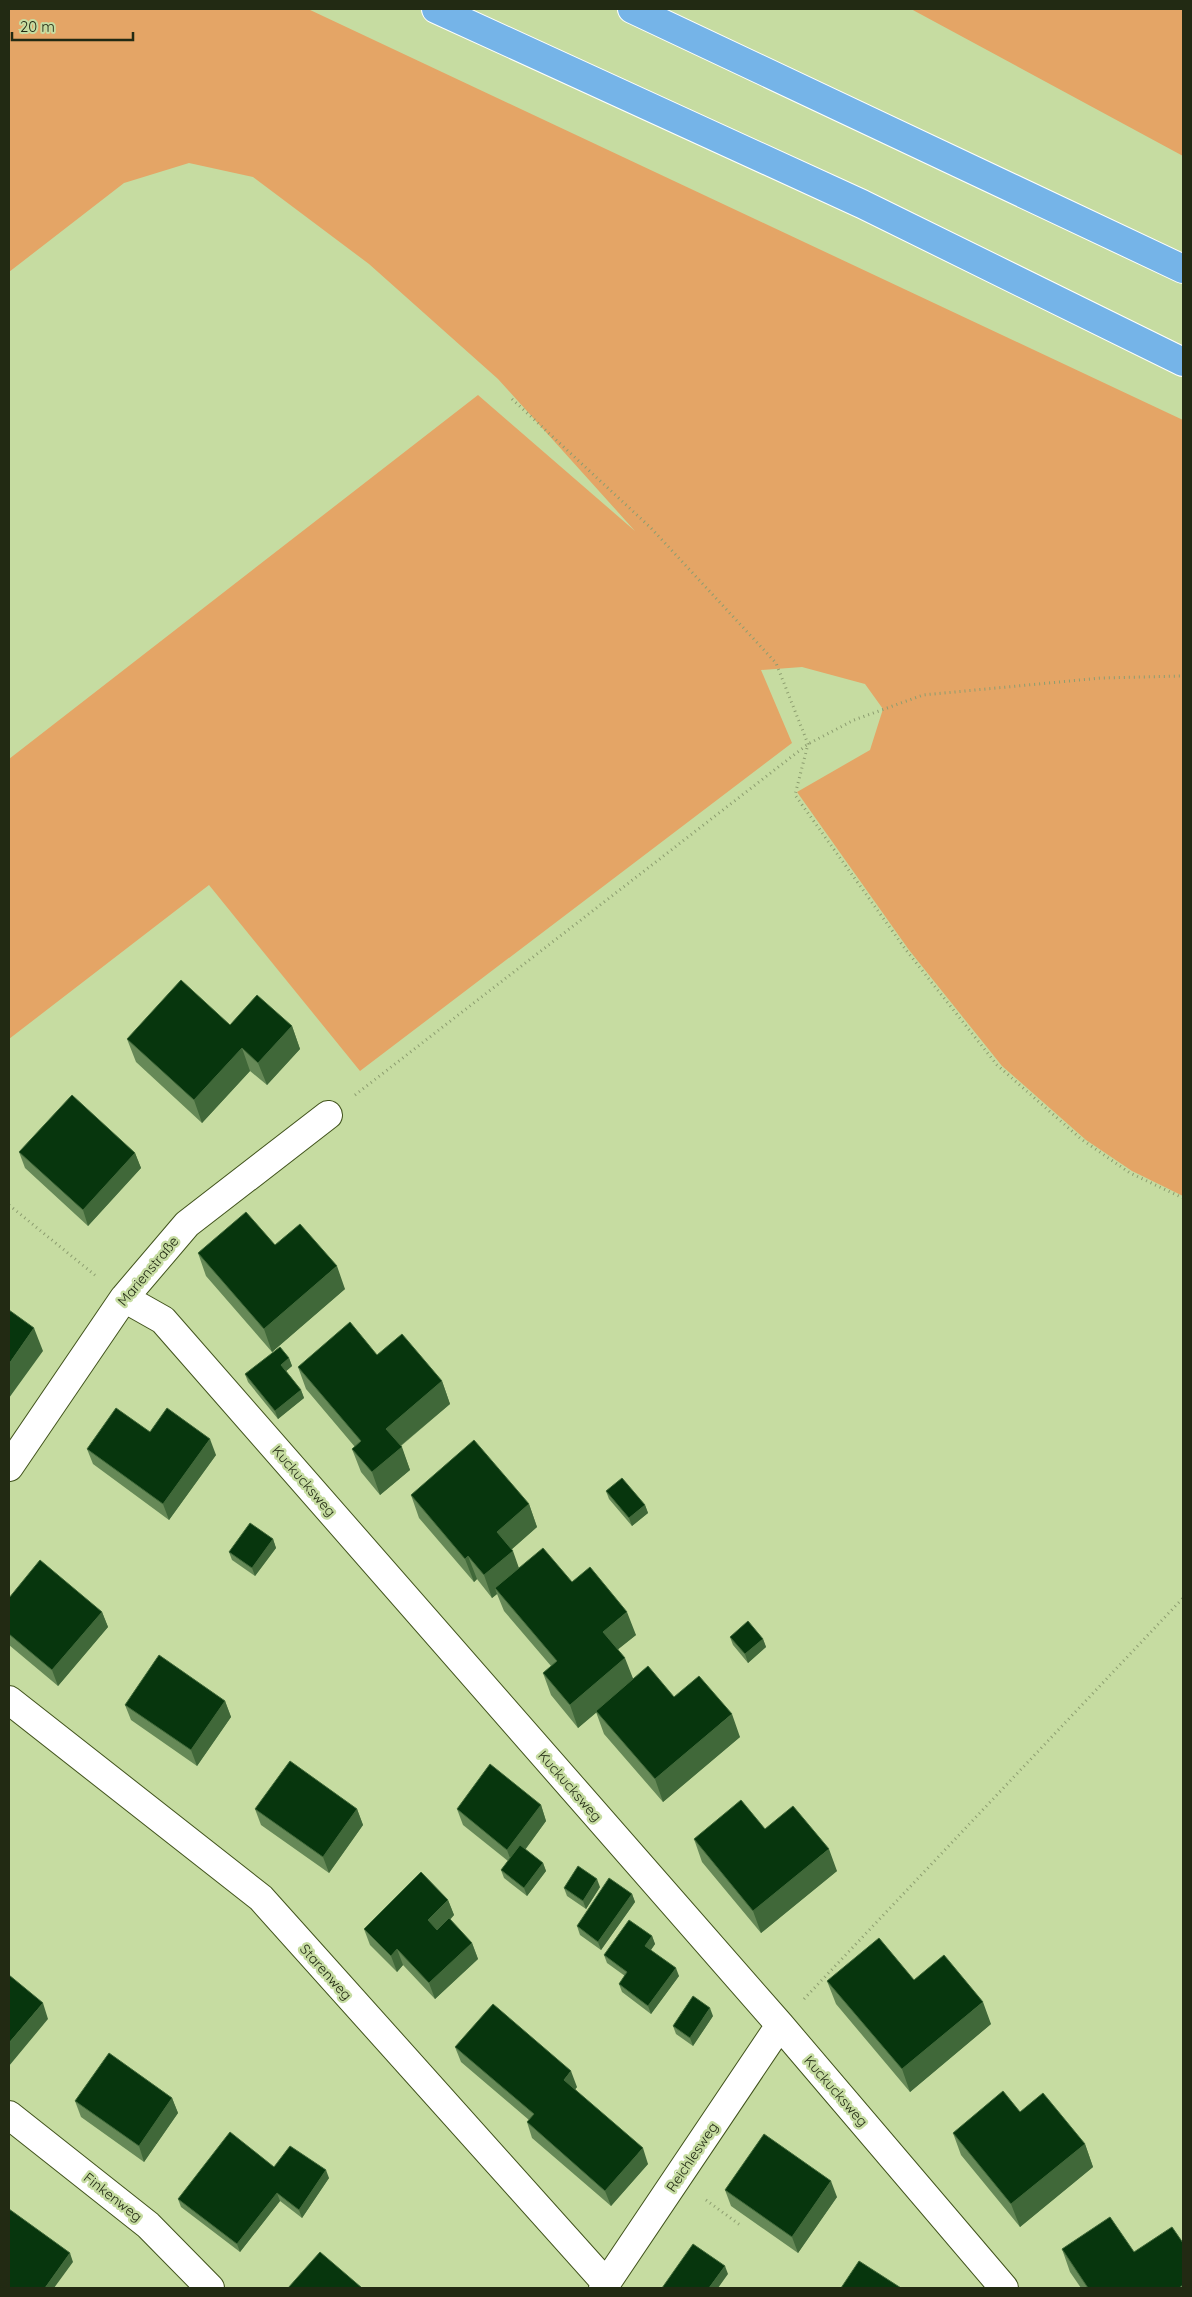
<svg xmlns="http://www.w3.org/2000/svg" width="1192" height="2297" font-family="Quicksand,sans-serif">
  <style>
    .green { fill: #e4a566 }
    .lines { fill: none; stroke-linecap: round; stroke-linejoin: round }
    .minor-casing { stroke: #41531c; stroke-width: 30 }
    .motorway-casing { stroke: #fff; stroke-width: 30 }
    .path { stroke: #8c9d6f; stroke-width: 3; stroke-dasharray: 1 4; stroke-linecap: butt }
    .minor { stroke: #fff; stroke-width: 28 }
    .motorway { stroke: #75b4e8; stroke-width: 28 }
    .wall { fill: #668957 }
    .shaded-wall { fill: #406839 }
    .building { fill: #07360d; stroke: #406839 }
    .labels { text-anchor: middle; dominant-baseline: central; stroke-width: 5; stroke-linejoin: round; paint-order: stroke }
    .street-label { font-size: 14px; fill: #222a13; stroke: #c6dca1 }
  </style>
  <rect width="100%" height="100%" fill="#c6dca1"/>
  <!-- green -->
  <path class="green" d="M9 9H308L1183 420V1196L1132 1171 1086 1140 1002 1066 909 950 797 792 870 750 883 709 865 684 802 667 761 670 792 743 360 1071 209 885 9 1039V759L478 395 635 531 498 379 369 264 253 177 189 163 124 183 9 272Z
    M911 9H1183V156Z"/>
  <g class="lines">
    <defs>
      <path id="minor" d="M124 1298 163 1320 780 2025 1004 2288
        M9 1467 124 1298 187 1224 328 1115
        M9 1700 261 1898 606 2283
        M9 2115 148 2225 210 2288
        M603 2288 780 2025"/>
      <path id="motorway" d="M436 9 862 204 1183 362
        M632 9 1183 269"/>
    </defs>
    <!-- minor casing -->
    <use href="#minor" class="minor-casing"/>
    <!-- motorway casing -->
    <use href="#motorway" class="motorway-casing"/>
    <!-- path -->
    <path class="path" d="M512 399 651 528 776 663 808 744 795 795 906 950 997 1065 1081 1139 1130 1173 1183 1198
      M355 1095 808 744 854 720 923 695 1101 678 1183 676
      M9 1205 96 1276
      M804 1999 1183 1598
      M706 2200 740 2225"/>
    <!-- minor -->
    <use href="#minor" class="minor"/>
    <!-- motorway -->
    <use href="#motorway" class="motorway"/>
  </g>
  <!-- wall -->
  <path class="wall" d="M230 1025 292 1026 300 1049 267 1085 250 1071 202 1123 136 1062 127 1039Z
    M19 1152 135 1153 141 1168 88 1226 25 1168Z
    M275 1245 345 1289 272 1352 206 1276 198 1253Z
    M377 1355 442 1381 450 1404 401 1446 410 1470 380 1495 361 1472 352 1449 355 1447 306 1389 298 1367Z
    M289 1358 292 1366 286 1371 301 1390 304 1398 278 1419 248 1382 245 1374Z
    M150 1432 216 1455 169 1520 93 1464 87 1449Z
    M606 1491 645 1505 648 1513 632 1526 609 1499Z
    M411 1495 529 1504 537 1527 511 1550 519 1569 572 1582 636 1635 618 1649 633 1679 674 1697 740 1737 663 1802 604 1734 596 1712 578 1728 551 1695 543 1673 551 1666 504 1611 497 1594 492 1598 477 1579 474 1582 419 1518Z
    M273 1539 276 1548 255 1576 232 1560 229 1552Z
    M9 1598 102 1612 108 1627 58 1686 9 1645Z
    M730 1637 763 1639 766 1647 748 1663 733 1645Z
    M225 1701 231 1717 197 1766 131 1720 125 1705Z
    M541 1805 546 1821 525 1850 543 1863 546 1871 527 1896 504 1878 501 1870 508 1861 463 1825 457 1809Z
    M255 1809H357L363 1825 329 1873 261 1825Z
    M765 1829 837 1871 761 1933 702 1862 694 1839Z
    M600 1887 586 1909 567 1896 564 1888Z
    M632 1894 635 1902 601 1950 580 1935 577 1926Z
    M448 1900 454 1915 450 1920 472 1943 478 1959 435 1999 403 1965 397 1972 370 1945 364 1929Z
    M652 1936 655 1944 651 1950 679 1976 651 2014 622 1992 619 1984 625 1976 607 1963 604 1955Z
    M914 1980 991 2024 910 2092 836 2004 827 1981Z
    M713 2016 693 2046 676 2034 673 2026Z
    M455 2047 577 2087 575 2089 648 2164 611 2206 532 2138 527 2122 529 2120 461 2062Z
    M172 2098 178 2113 144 2162 81 2117 75 2101Z
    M1020 2112 1085 2144 1093 2167 1020 2227 961 2155 953 2133Z
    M274 2167 329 2178 302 2218 280 2201 240 2252 181 2207 178 2199Z
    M725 2190 837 2197 798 2253 731 2206Z
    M1062 2249 1134 2252 1183 2288H1081L1070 2272Z"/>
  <!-- shaded-wall -->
  <path class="shaded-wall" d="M292 1026 300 1049 267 1085 258 1063Z
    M242 1048 250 1071 202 1123 194 1100Z
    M135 1153 141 1168 88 1226 83 1210Z
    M337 1266 345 1289 272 1352 264 1329Z
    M34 1328 43 1351 9 1398V1364Z
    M289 1358 292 1366 284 1373 281 1365Z
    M442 1381 450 1404 394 1451 386 1429Z
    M301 1390 304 1398 278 1419 275 1411Z
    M210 1439 216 1455 169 1520 163 1504Z
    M402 1447 410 1470 380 1495 372 1472Z
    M529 1504 537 1527 505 1555 497 1532Z
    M645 1505 648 1513 632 1526 629 1518Z
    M273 1539 276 1548 255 1576 252 1568Z
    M513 1551 521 1574 495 1588 497 1594 492 1598 484 1575Z
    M468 1556 477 1579 474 1582 465 1559Z
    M102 1612 108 1627 58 1686 52 1670Z
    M627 1612 636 1635 611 1655 603 1632Z
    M763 1639 766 1647 748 1663 745 1654Z
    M625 1658 634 1681 578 1728 570 1705Z
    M225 1701 231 1717 197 1766 191 1750Z
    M732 1714 740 1737 663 1802 655 1779Z
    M541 1805 546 1821 513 1866 507 1850Z
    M357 1809 363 1825 329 1873 323 1857Z
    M829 1849 837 1871 761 1933 753 1911Z
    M543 1863 546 1871 527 1896 524 1888Z
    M597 1879 600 1887 586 1909 583 1901Z
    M632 1894 635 1902 601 1950 598 1942Z
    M448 1900 454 1915 434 1936 428 1920Z
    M652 1936 655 1944 648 1954 645 1946Z
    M472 1943 478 1959 435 1999 429 1983Z
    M397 1949 403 1965 397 1972 391 1956Z
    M676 1968 679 1976 651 2014 648 2006Z
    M983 2002 991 2024 910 2092 902 2069Z
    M43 2003 48 2019 9 2066V2043Z
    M710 2008 713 2016 693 2046 690 2038Z
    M571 2071 577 2087 570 2096 564 2080Z
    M172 2098 178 2113 144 2162 139 2146Z
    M1085 2144 1093 2167 1020 2227 1011 2204Z
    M643 2148 648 2164 611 2206 605 2191Z
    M326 2170 329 2178 302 2218 299 2210Z
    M831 2181 837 2197 798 2253 792 2237Z
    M277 2193 280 2201 240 2252 237 2244Z
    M70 2253 73 2262 54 2288H45Z
    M725 2266 728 2274 718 2288H709Z"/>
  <!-- building -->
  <path class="building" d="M181 980 230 1025 257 995 292 1026 258 1063 242 1048 194 1100 127 1039Z
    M72 1095 135 1153 83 1210 19 1152Z
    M246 1212 275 1245 300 1224 337 1266 264 1329 198 1253Z
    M9 1310 34 1328 9 1364Z
    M350 1322 377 1355 402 1334 442 1381 386 1429 402 1447 372 1472 352 1449 361 1441 298 1367Z
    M280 1347 289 1358 281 1365 301 1390 275 1411 245 1374Z
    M116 1408 150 1432 167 1408 210 1439 163 1504 87 1449Z
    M474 1440 529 1504 497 1532 513 1551 484 1575 468 1556 465 1559 411 1495Z
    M622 1478 645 1505 629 1518 606 1491Z
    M250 1523 273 1539 252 1568 229 1552Z
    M543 1548 572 1582 590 1567 627 1612 603 1632 625 1658 570 1705 543 1673 557 1661 495 1588Z
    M40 1560 102 1612 52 1670 9 1634V1598Z
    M748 1621 763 1639 745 1654 730 1637Z
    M159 1655 225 1701 191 1750 125 1705Z
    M648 1666 674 1697 699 1676 732 1714 655 1779 596 1711Z
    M290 1761 357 1809 323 1857 255 1809Z
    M490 1764 541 1805 507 1850 457 1809Z
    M741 1800 765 1829 793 1806 829 1849 753 1911 694 1839Z
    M520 1845 543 1863 524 1888 501 1870Z
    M578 1866 597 1879 583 1901 564 1888Z
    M421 1872 448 1900 428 1920 437 1930 449 1918 472 1943 429 1983 397 1949 391 1956 364 1929Z
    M609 1878 632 1894 598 1942 577 1926Z
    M629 1920 652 1936 645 1946 676 1968 648 2006 619 1984 627 1972 604 1955Z
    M879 1938 914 1980 944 1955 983 2002 902 2069 827 1981Z
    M9 1975 43 2003 9 2043Z
    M693 1996 710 2008 690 2038 673 2026Z
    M493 2004 571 2071 564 2080 643 2148 605 2191 527 2122 534 2114 455 2047Z
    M109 2053 172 2098 139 2146 75 2101Z
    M1003 2091 1020 2112 1043 2093 1085 2144 1011 2204 953 2133Z
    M230 2132 274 2167 290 2146 326 2170 299 2210 277 2193 237 2244 178 2199Z
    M764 2134 831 2181 792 2237 725 2190Z
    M9 2209 70 2253 45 2288H9Z
    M1110 2217 1134 2252 1172 2227 1183 2243V2285L1179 2288H1088L1062 2249Z
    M693 2244 725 2266 709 2288H662Z
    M320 2252 362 2288H288Z
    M859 2261 901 2288H841Z"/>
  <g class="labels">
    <!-- street labels -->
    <g class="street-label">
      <text transform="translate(148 1271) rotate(-50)">Marienstraße</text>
      <text transform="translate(304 1481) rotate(49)">Kuckucksweg</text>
      <text transform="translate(570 1786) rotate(49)">Kuckucksweg</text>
      <text transform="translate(326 1972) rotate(48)">Starenweg</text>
      <text transform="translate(836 2091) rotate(49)">Kuckucksweg</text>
      <text transform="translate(692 2157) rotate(-56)">Reichlesweg</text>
      <text transform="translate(113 2197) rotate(38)">Finkenweg</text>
    </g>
  </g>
  <!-- border -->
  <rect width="1192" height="2297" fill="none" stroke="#222a13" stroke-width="20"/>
  <!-- scale -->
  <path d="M12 32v8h121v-8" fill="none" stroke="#222a13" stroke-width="2.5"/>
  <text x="20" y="32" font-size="15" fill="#222a13" stroke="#c6dca1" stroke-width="4" paint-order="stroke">20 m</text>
</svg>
